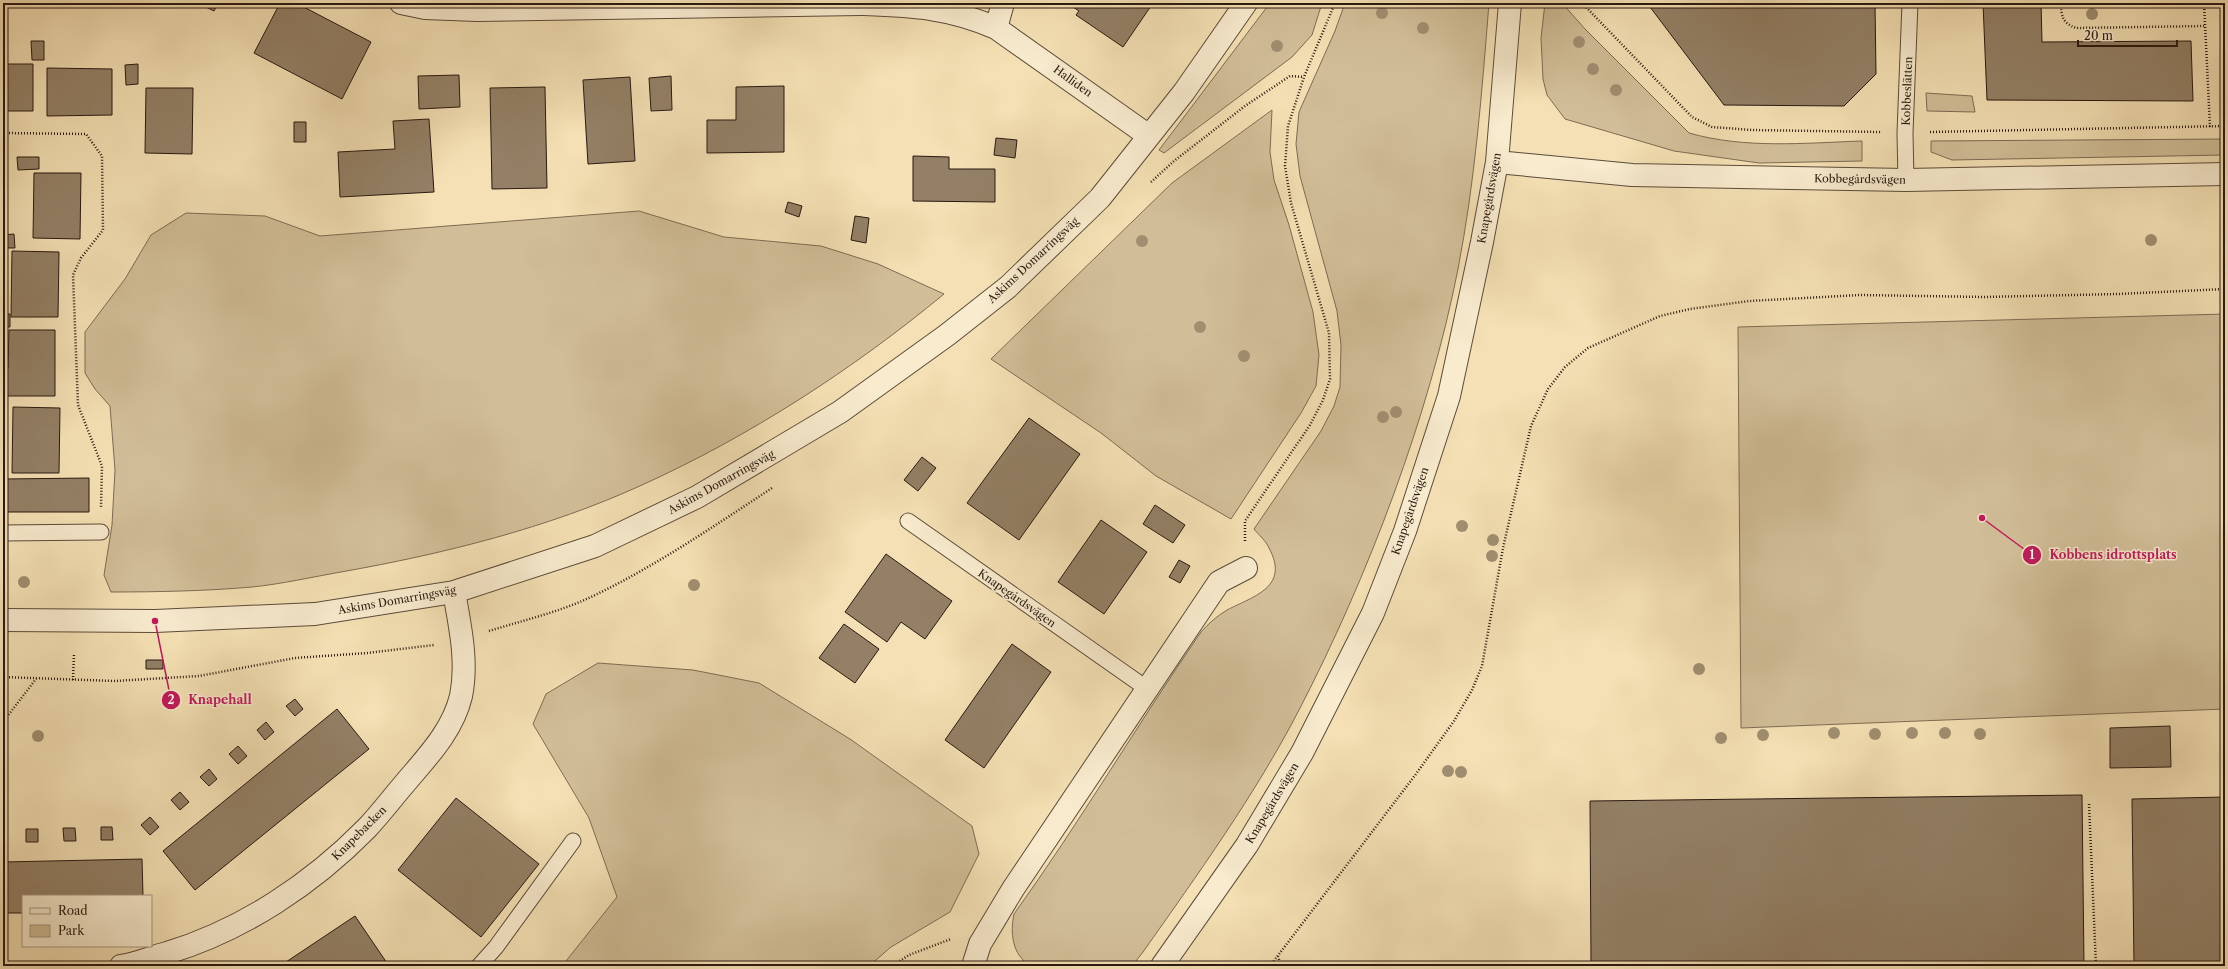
<svg xmlns="http://www.w3.org/2000/svg" width="2228" height="969" font-family="'Libre Caslon Text',serif">
  <style>
    .green { fill: #d1be98; stroke: #7d6c54 }
    .building { fill: #938066; stroke: #291911 }
    .lines { fill: none; stroke-linecap: round; stroke-linejoin: round }
    .service-casing { stroke: #5c4b3a; stroke-width: 17 }
    .minor-casing { stroke: #5c4b3a; stroke-width: 24 }
    .tertiary-casing { stroke: #5c4b3a; stroke-width: 24 }
    .path { stroke: #291911; stroke-width: 2.5; stroke-dasharray: 1 2; stroke-linecap: butt }
    .service { stroke: #f8ebce; stroke-width: 15 }
    .minor { stroke: #f8ebce; stroke-width: 22 }
    .tertiary { stroke: #f8ebce; stroke-width: 22 }
    .tree { fill: #a08e71 }
    .labels { text-anchor: middle; dominant-baseline: central; stroke-width: 3; stroke-linejoin: round; paint-order: stroke }
    .street-label { font-size: 11px; fill: #291911; stroke: #f8ebce }
    .leader { fill: none; stroke: #c2185b; stroke-width: 1.5 }
    .callout-dot { fill: #c2185b; stroke: #f8ebce; stroke-width: 1.5 }
    .mark-label { font-size: 12px; text-anchor: middle; font-weight: bold; fill: #fff }
    .callout-label { font-size: 12px; text-anchor: middle; font-weight: bold; fill: #c2185b; stroke: #f8ebce; stroke-width: 3; stroke-linejoin: round; paint-order: stroke }
  </style>
  <rect width="100%" height="100%" fill="#f4e0b4"/>
  <filter id="stains"><feTurbulence type="fractalNoise" baseFrequency=".005" numOctaves="4"/><feColorMatrix values="0 0 0 0 .2 0 0 0 0 .09 0 0 0 0 .02 0 0 0 .5 -.17"/></filter>
  <radialGradient id="worn" r=".72"><stop offset=".6" stop-color="#630" stop-opacity="0"/><stop offset="1" stop-color="#630" stop-opacity=".3"/></radialGradient>
  <!-- green -->
  <path class="green" d="M1270 3H1322L1312 35 1292 57 1164 153 1159 150Z
    M1345 3H1489C1482 92 1475 181 1458 269 1429 416 1368 577 1299 710 1255 795 1198 874 1143 952L1132 966H1030C1012 954 1010 933 1014 914 1080 822 1137 725 1201 632 1209 623 1217 616 1227 610 1254 596 1290 587 1269 548 1266 541 1259 535 1254 529L1321 431 1334 406 1340 387 1341 345 1337 311 1300 176 1296 144 1299 112 1335 31Z
    M1545 3H1562L1585 29 1689 133C1745 149 1804 143 1862 141V161L1759 163 1674 151 1565 119 1547 95 1543 79 1541 38Z
    M1926 93 1972 96 1975 112 1927 111Z
    M1272 110 1270 152 1274 180 1289 225 1313 312 1319 355 1316 386 1301 413 1231 519 1156 476 1101 433 991 359 1172 183Z
    M2225 139V155L1952 160 1931 152V141Z
    M639 211 724 237 821 246 878 264 944 294C852 370 750 436 642 485 548 528 443 554 341 572 312 577 282 584 252 587 206 591 158 592 111 592L104 575 112 525 115 470 110 406 95 389 85 373V332L125 279 151 235 186 213 265 216 320 236Z
    M2225 314V709L1741 728 1738 327Z
    M598 663 693 670 759 683 850 739 972 826 979 854 950 912 891 947 869 966H562L617 897 589 818 533 724 546 694Z"/>
  <!-- building -->
  <path class="building" d="M198 3H218L214 11Z
    M280 3H296L371 42 342 99 254 53Z
    M1067 3H1153L1123 47 1076 15 1079 11Z
    M1647 3H1875L1876 74 1844 106 1724 105Z
    M1983 3H2041L2042 42 2191 41 2193 101 1987 100Z
    M31 41H44V60H32Z
    M3 64H33V111H3Z
    M138 64V84L126 85 125 65Z
    M47 68 112 69V115L47 116Z
    M459 75 460 107 419 109 418 76Z
    M671 76 672 110 651 111 649 78Z
    M630 77 635 161 588 164 583 80Z
    M784 86V152L707 153V120H736V87Z
    M545 87 547 188 492 189 490 88Z
    M146 88H193L192 154 145 153Z
    M429 119 434 192 340 197 338 152 395 149 393 121Z
    M294 122H306V142H294Z
    M996 138 1017 140 1015 158 994 155Z
    M913 156 949 157V169H995V202L913 201Z
    M17 157H39V169L18 170Z
    M34 173H81L80 239 33 238Z
    M788 202 802 206 799 217 785 212Z
    M855 216 869 218 866 243 851 240Z
    M14 234 15 248H3V235Z
    M12 251 59 252 58 317H11Z
    M3 314H10V327H3Z
    M9 330H55V396H3V368H8Z
    M13 407 60 408 59 473H12Z
    M1029 418 1080 454 1019 540 967 503Z
    M922 457 936 468 918 491 904 480Z
    M89 478V512H3V479Z
    M1155 505 1185 525 1173 543 1143 524Z
    M1101 520 1147 552 1104 614 1058 582Z
    M886 554 952 601 925 639 901 622 887 642 845 612Z
    M1179 560 1190 566 1180 583 1169 577Z
    M844 624 879 649 855 683 819 658Z
    M1012 644 1051 672 984 768 945 740Z
    M146 660H163V669H146Z
    M295 699 303 709 295 716 286 706Z
    M337 709 369 749 195 890 163 851Z
    M266 722 274 732 265 740 257 730Z
    M2170 726 2171 767 2110 768V728Z
    M238 746 247 756 238 764 229 754Z
    M209 769 217 779 209 786 200 777Z
    M180 792 189 802 180 810 171 800Z
    M2082 795 2084 966H1591L1590 801Z
    M2225 797V966H2134L2132 799Z
    M456 798 539 864 481 937 398 870Z
    M150 817 159 827 150 835 141 825Z
    M101 827H112L113 840H101Z
    M63 828H75L76 841H64Z
    M26 829H38V842H26Z
    M142 859 143 896H23V913H3V862Z
    M355 916 389 966H280Z"/>
  <g class="lines">
    <defs>
      <path id="service" d="M1906 180 1905 133 1910 3
        M908 521 1146 688
        M3 533 101 532
        M479 966 496 947 573 841"/>
      <path id="minor" d="M401 3 425 8 477 10 861 4C912 6 948 7 996 28L1149 136
        M996 28 1003 3
        M3 620 155 621 315 614 454 592 595 546 697 497 840 412 947 335 1008 287 1100 198 1184 92 1246 3
        M121 966C136 964 152 957 167 953 243 930 312 884 367 828 381 813 393 797 406 782 428 756 453 730 461 696 468 662 460 626 454 592
        M973 966 980 944 1013 889 1219 582 1246 568"/>
      <path id="tertiary" d="M1497 162 1632 175 1906 180 2225 174
        M1162 966 1247 845 1302 753 1373 613 1405 531 1449 396 1482 242 1497 162 1510 3"/>
    </defs>
    <!-- service casing -->
    <use href="#service" class="service-casing"/>
    <!-- minor casing -->
    <use href="#minor" class="minor-casing"/>
    <!-- tertiary casing -->
    <use href="#tertiary" class="tertiary-casing"/>
    <!-- path -->
    <path class="path" d="M1582 3 1692 117 1712 127 1752 130 1881 132
      M2061 3C2061 17 2063 23 2076 28L2205 26
      M2204 3 2210 127
      M1930 132 2225 126
      M3 133 86 134 102 156 103 230 81 258 73 275 78 405 102 466 101 507
      M1151 182 1174 161 1245 106 1290 76 1304 77
      M1245 541V521L1310 425 1323 400 1330 379 1329 333 1291 203 1285 166 1288 126 1304 77 1335 3
      M489 631C524 620 560 612 593 596 656 566 714 526 772 488
      M3 677 115 681 199 676 295 658 367 653 434 645
      M73 680 74 653
      M3 722 36 679
      M2089 804 2096 966
      M1278 956 1281 966
      M892 966 909 955 951 939
      M1270 966 1416 774 1454 721 1472 690 1482 666 1503 548 1531 426 1548 389 1565 367 1588 348 1660 316 1690 309 1749 301 1860 295 1985 297 2118 294 2225 289"/>
    <!-- service -->
    <use href="#service" class="service"/>
    <!-- minor -->
    <use href="#minor" class="minor"/>
    <!-- tertiary -->
    <use href="#tertiary" class="tertiary"/>
  </g>
  <!-- trees -->
  <g class="tree">
    <circle cx="1382" cy="13" r="6"/>
    <circle cx="2092" cy="14" r="6"/>
    <circle cx="1423" cy="28" r="6"/>
    <circle cx="1579" cy="42" r="6"/>
    <circle cx="1277" cy="46" r="6"/>
    <circle cx="1593" cy="69" r="6"/>
    <circle cx="1616" cy="90" r="6"/>
    <circle cx="2151" cy="240" r="6"/>
    <circle cx="1142" cy="241" r="6"/>
    <circle cx="1200" cy="327" r="6"/>
    <circle cx="1244" cy="356" r="6"/>
    <circle cx="1396" cy="412" r="6"/>
    <circle cx="1383" cy="417" r="6"/>
    <circle cx="1462" cy="526" r="6"/>
    <circle cx="1493" cy="540" r="6"/>
    <circle cx="1492" cy="556" r="6"/>
    <circle cx="24" cy="582" r="6"/>
    <circle cx="694" cy="585" r="6"/>
    <circle cx="1699" cy="669" r="6"/>
    <circle cx="1834" cy="733" r="6"/>
    <circle cx="1912" cy="733" r="6"/>
    <circle cx="1945" cy="733" r="6"/>
    <circle cx="1875" cy="734" r="6"/>
    <circle cx="1980" cy="734" r="6"/>
    <circle cx="1763" cy="735" r="6"/>
    <circle cx="38" cy="736" r="6"/>
    <circle cx="1721" cy="738" r="6"/>
    <circle cx="1448" cy="771" r="6"/>
    <circle cx="1461" cy="772" r="6"/>
  </g>
  <g class="labels">
    <!-- street labels -->
    <g class="street-label">
      <text transform="translate(1073 81) rotate(36)">Halliden</text>
      <text transform="translate(1907 91) rotate(-88)">Kobbeslätten</text>
      <text transform="translate(1860 179) rotate(1)">Kobbegårdsvägen</text>
      <text transform="translate(1489 198) rotate(-80)">Knapegårdsvägen</text>
      <text transform="translate(1033 260) rotate(-43)">Askims Domarringsväg</text>
      <text transform="translate(721 482) rotate(-29)">Askims Domarringsväg</text>
      <text transform="translate(1410 511) rotate(-71)">Knapegårdsvägen</text>
      <text transform="translate(1017 598) rotate(35)">Knapegårdsvägen</text>
      <text transform="translate(397 600) rotate(-10)">Askims Domarringsväg</text>
      <text transform="translate(1272 803) rotate(-59)">Knapegårdsvägen</text>
      <text transform="translate(359 833) rotate(-45)">Knapebacken</text>
    </g>
  </g>
  <!-- callouts -->
  <path class="leader" d="M1982 518L2032 555M155 621L171 700"/>
  <g class="callout-dot">
    <circle cx="1982" cy="518" r="4"/>
    <circle cx="155" cy="621" r="4"/>
    <circle cx="2032" cy="555" r="10"/>
    <circle cx="171" cy="700" r="10"/>
  </g>
  <g class="mark-label">
    <text x="2032" y="559">1</text>
    <text x="171" y="704">2</text>
  </g>
  <g class="callout-label">
    <text x="2113" y="559">Kobbens idrottsplats</text>
    <text x="220" y="704">Knapehall</text>
  </g>
  <!-- margin -->
  <rect width="2228" height="969" fill="none" stroke="#f4e0b4" stroke-width="16"/>
  <rect x="4" y="4" width="2220" height="961" fill="none" stroke="#291911" stroke-width="2"/>
  <rect x="8" y="8" width="2212" height="953" fill="none" stroke="#291911"/>
  <!-- legend -->
  <rect x="22" y="895" width="130" height="52" fill="#f8ebce" stroke="#a59782"/>
  <rect x="30" y="908" width="20" height="6" fill="#f8ebce" stroke="#a59782"/>
  <text x="58" y="915" font-size="12" fill="#291911">Road</text>
  <rect x="30" y="925" width="20" height="12" fill="#d1be98" stroke="#a59782"/>
  <text x="58" y="935" font-size="12" fill="#291911">Park</text>
  <!-- scale -->
  <path d="M2078 40v6h99v-6" fill="none" stroke="#291911" stroke-width="2"/>
  <text x="2084" y="40" font-size="12" fill="#291911" stroke="#f8ebce" stroke-width="3" paint-order="stroke">20 m</text>
  <rect width="100%" height="100%" filter="url(#stains)"/>
  <rect width="100%" height="100%" fill="url(#worn)"/>
</svg>
